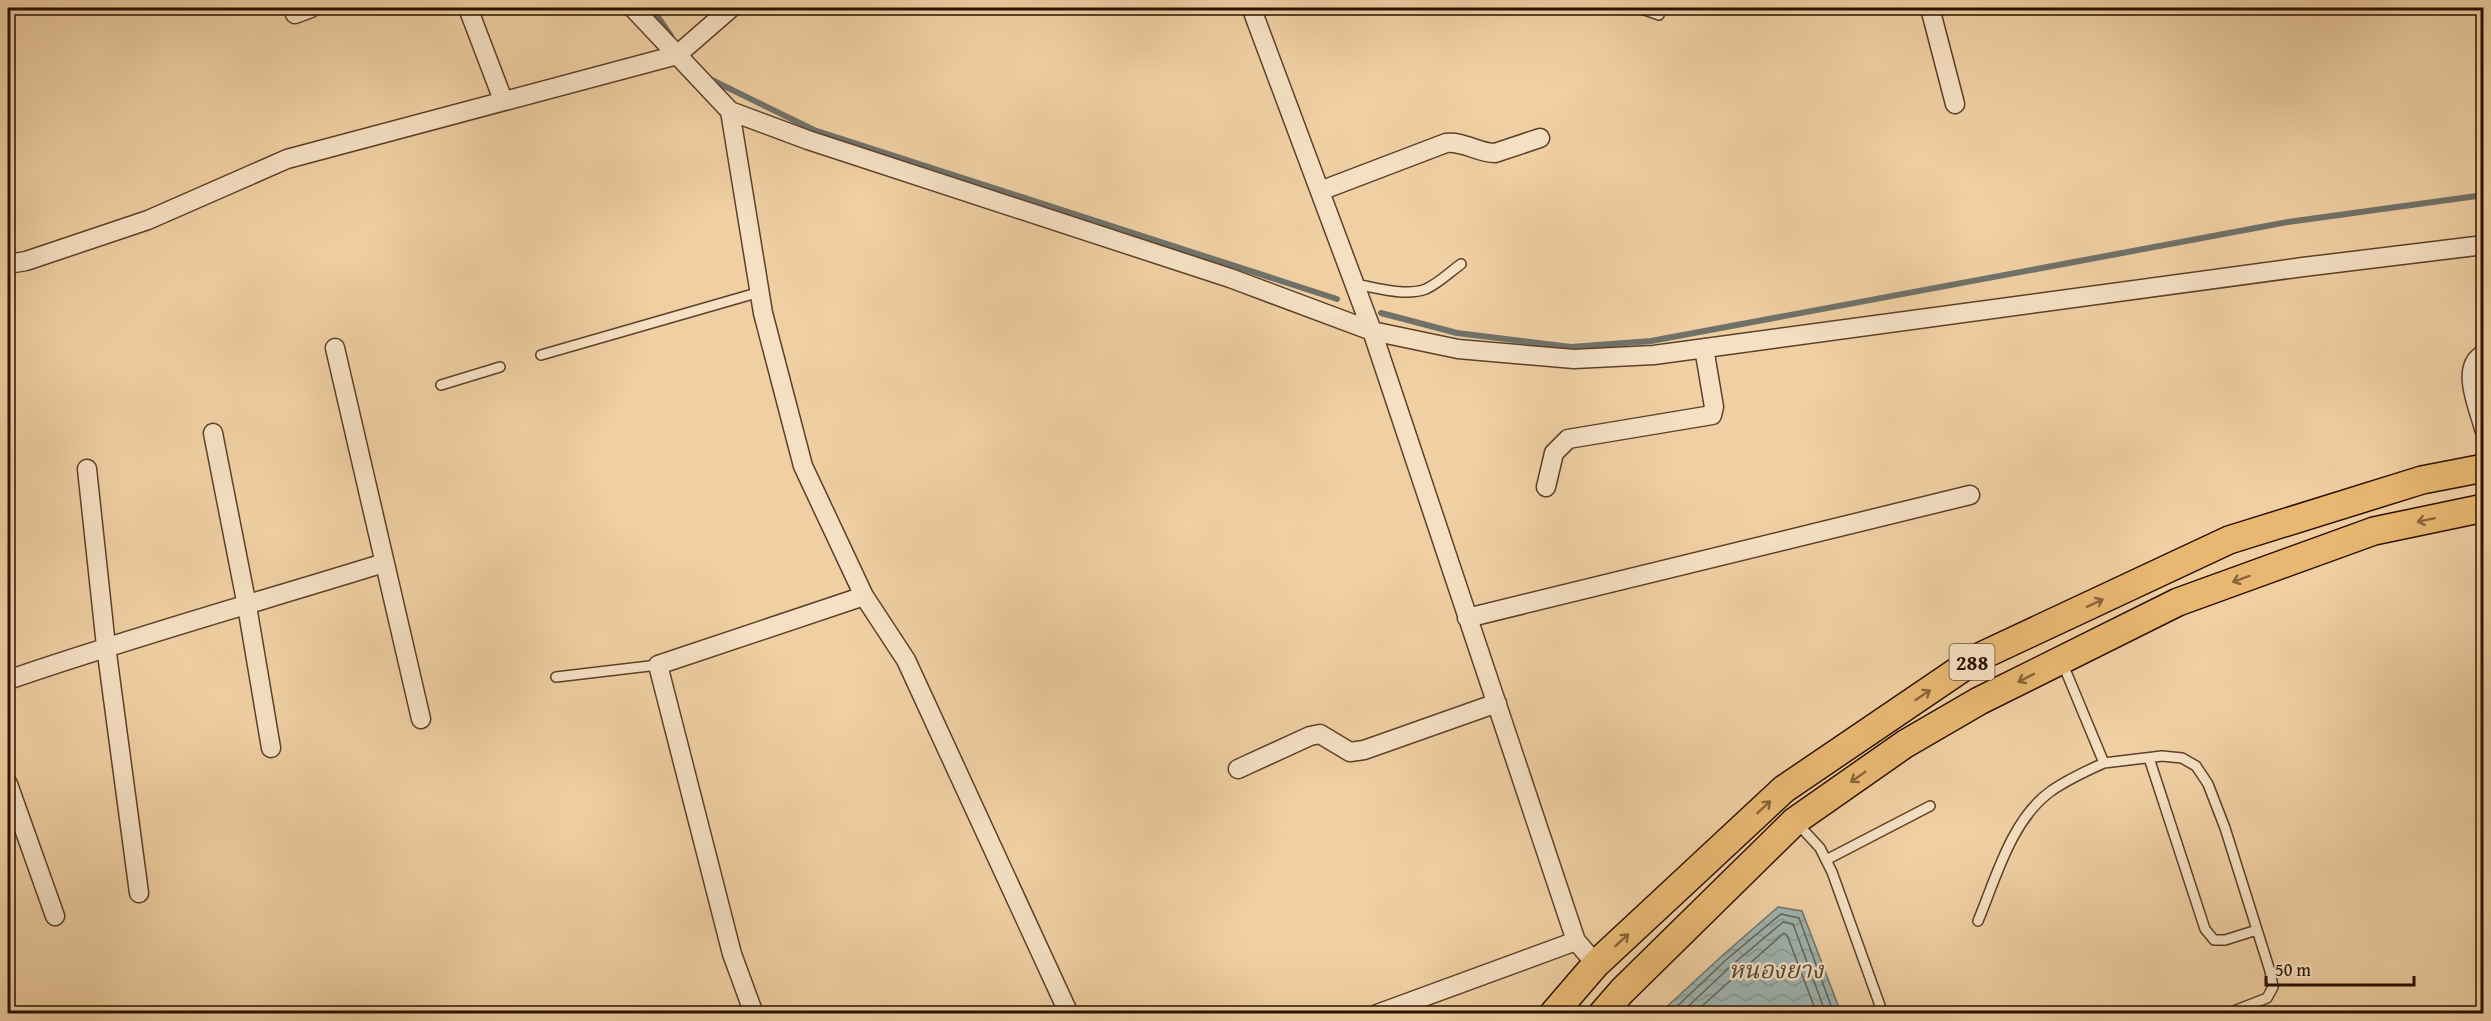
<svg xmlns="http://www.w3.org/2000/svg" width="2491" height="1021" font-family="'Gentium Book Plus','Noto Serif Thai',serif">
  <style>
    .water { fill: url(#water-waves); stroke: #70726a; stroke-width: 1.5 }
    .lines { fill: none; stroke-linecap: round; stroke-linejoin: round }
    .shore { stroke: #656258; stroke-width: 1.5 }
    .stream { stroke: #70726a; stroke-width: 6 }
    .lane-casing { stroke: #5d4029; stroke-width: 12 }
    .street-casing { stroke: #5d4029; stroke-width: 21 }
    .primary-casing { stroke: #2c1000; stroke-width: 30 }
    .lane { stroke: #f5e0c3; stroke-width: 9 }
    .street { stroke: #f5e0c3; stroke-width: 18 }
    .primary { stroke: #e8b872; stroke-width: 27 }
    .oneway { stroke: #8a6439 }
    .labels { text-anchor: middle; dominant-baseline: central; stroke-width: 5; stroke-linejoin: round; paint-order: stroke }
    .shield { fill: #f5e0c3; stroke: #684e3a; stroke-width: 1.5 }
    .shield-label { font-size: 21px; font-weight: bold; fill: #2c1000 }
    .water-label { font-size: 24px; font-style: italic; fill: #54493e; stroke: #f5e0c3 }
  </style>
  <defs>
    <pattern id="water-waves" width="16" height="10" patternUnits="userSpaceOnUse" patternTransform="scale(1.5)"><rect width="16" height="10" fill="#9eb4b0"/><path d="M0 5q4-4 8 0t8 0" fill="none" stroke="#889a96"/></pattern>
  </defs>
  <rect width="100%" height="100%" fill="#f0d0a3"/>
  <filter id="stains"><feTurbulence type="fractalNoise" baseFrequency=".00333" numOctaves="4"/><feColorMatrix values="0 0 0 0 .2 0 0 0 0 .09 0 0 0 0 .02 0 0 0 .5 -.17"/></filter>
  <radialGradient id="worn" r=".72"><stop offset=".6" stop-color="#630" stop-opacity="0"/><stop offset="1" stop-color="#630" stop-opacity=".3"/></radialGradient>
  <!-- water -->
  <path class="water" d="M1778 907 1802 911 1841 1013H1660L1723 955Z"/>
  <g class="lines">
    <!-- shore -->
    <path class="shore" d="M1669 1014 1727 959 1781 914 1799 918 1834 1014
      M1680 1014 1732 965 1783 922 1793 924 1826 1014
      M1693 1014 1784 933 1787 935 1817 1014"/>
    <!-- stream -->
    <path class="stream" d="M652 8 671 36
      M712 80 814 130 1337 299
      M1381 313 1457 333 1571 347 1651 341 2288 222 2484 195"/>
    <defs>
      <path id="lane" d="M1639 8 1659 15
        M1354 284C1375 287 1405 297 1426 289 1439 283 1450 272 1461 264
        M541 355 760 292
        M441 385 500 367
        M556 677 658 665
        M2149 758 2205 929 2214 940H2225L2257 930
        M2104 763 2162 756 2182 758 2196 766 2208 784 2225 828 2270 971 2273 987 2267 998 2226 1014
        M1797 823 1820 848 1832 872 1883 1014
        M1826 860 1930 806
        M1978 921C1996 878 2011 820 2051 791 2067 780 2086 771 2104 763L2062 662"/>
      <path id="street" d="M468 8 503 100
        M633 8 730 111 808 140 1230 278 1372 331 1458 349 1574 359 1654 355 2303 267 2484 245
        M1259 8 1254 15 1372 331 1576 941 1596 964
        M1930 8 1955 104
        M295 14 311 8
        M730 111 763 313 803 466 864 596 906 660 1069 1014
        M1320 191 1446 143C1464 141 1478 153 1495 153L1540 138
        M8 264 26 261 148 220 287 159 677 55 731 8
        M335 348 421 719
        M2484 354C2459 367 2479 408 2484 429
        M213 433 247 606 271 748
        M87 469 106 646 139 893
        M1546 487 1554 453 1568 439 1712 415 1714 407 1704 348
        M1467 618 1970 495
        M8 680C132 637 258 602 384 563
        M1238 769 1310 736 1320 734 1350 752 1364 750 1497 703
        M8 784 55 916
        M754 1014 732 954 658 665 864 596
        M1377 1014 1576 941"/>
      <path id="primary" d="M1553 1014 1596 964 1784 789 1977 658 2229 540 2422 480 2484 468
        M1602 1014 1622 991 1795 821 1905 744 1979 701 2178 602 2374 531 2484 508"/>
    </defs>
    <!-- lane casing -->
    <use href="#lane" class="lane-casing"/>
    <!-- street casing -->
    <use href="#street" class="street-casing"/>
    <!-- primary casing -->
    <use href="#primary" class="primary-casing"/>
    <!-- lane -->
    <use href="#lane" class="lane"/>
    <!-- street -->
    <use href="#street" class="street"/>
    <!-- primary -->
    <use href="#primary" class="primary"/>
  </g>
  <!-- one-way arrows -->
  <defs><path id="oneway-shaft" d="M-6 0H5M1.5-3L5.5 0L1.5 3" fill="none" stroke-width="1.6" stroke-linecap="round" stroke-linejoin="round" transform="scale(1.5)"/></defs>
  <g class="oneway">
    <use href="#oneway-shaft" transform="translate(2426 520) rotate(168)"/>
    <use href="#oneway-shaft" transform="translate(2241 579) rotate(160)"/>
    <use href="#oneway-shaft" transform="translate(2095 603) rotate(-25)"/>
    <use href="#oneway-shaft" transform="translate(2026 678) rotate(153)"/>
    <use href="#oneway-shaft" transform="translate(1923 695) rotate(-34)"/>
    <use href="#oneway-shaft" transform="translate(1858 777) rotate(145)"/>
    <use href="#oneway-shaft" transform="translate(1764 807) rotate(-43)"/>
    <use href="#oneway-shaft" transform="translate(1622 940) rotate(-43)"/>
  </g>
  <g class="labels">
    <!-- shield labels -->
    <rect class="shield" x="1949.5" y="644" width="45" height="36" rx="4.5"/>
    <g class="shield-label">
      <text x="1972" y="662">288</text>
    </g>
    <!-- water labels -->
    <g class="water-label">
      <text x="1776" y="969">หนองยาง</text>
    </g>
  </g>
  <!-- margin -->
  <rect width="2491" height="1021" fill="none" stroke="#f0d0a3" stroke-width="30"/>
  <rect x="9" y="9" width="2473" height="1003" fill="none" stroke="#2c1000" stroke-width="3"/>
  <rect x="15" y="15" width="2461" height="991" fill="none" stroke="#2c1000" stroke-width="1.5"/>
  <!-- scale -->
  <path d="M2266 976v9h148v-9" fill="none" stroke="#2c1000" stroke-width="3"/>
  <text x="2275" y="976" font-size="18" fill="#2c1000" stroke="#f5e0c3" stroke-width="4.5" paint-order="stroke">50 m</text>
  <rect width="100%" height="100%" filter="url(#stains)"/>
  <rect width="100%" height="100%" fill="url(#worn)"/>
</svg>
